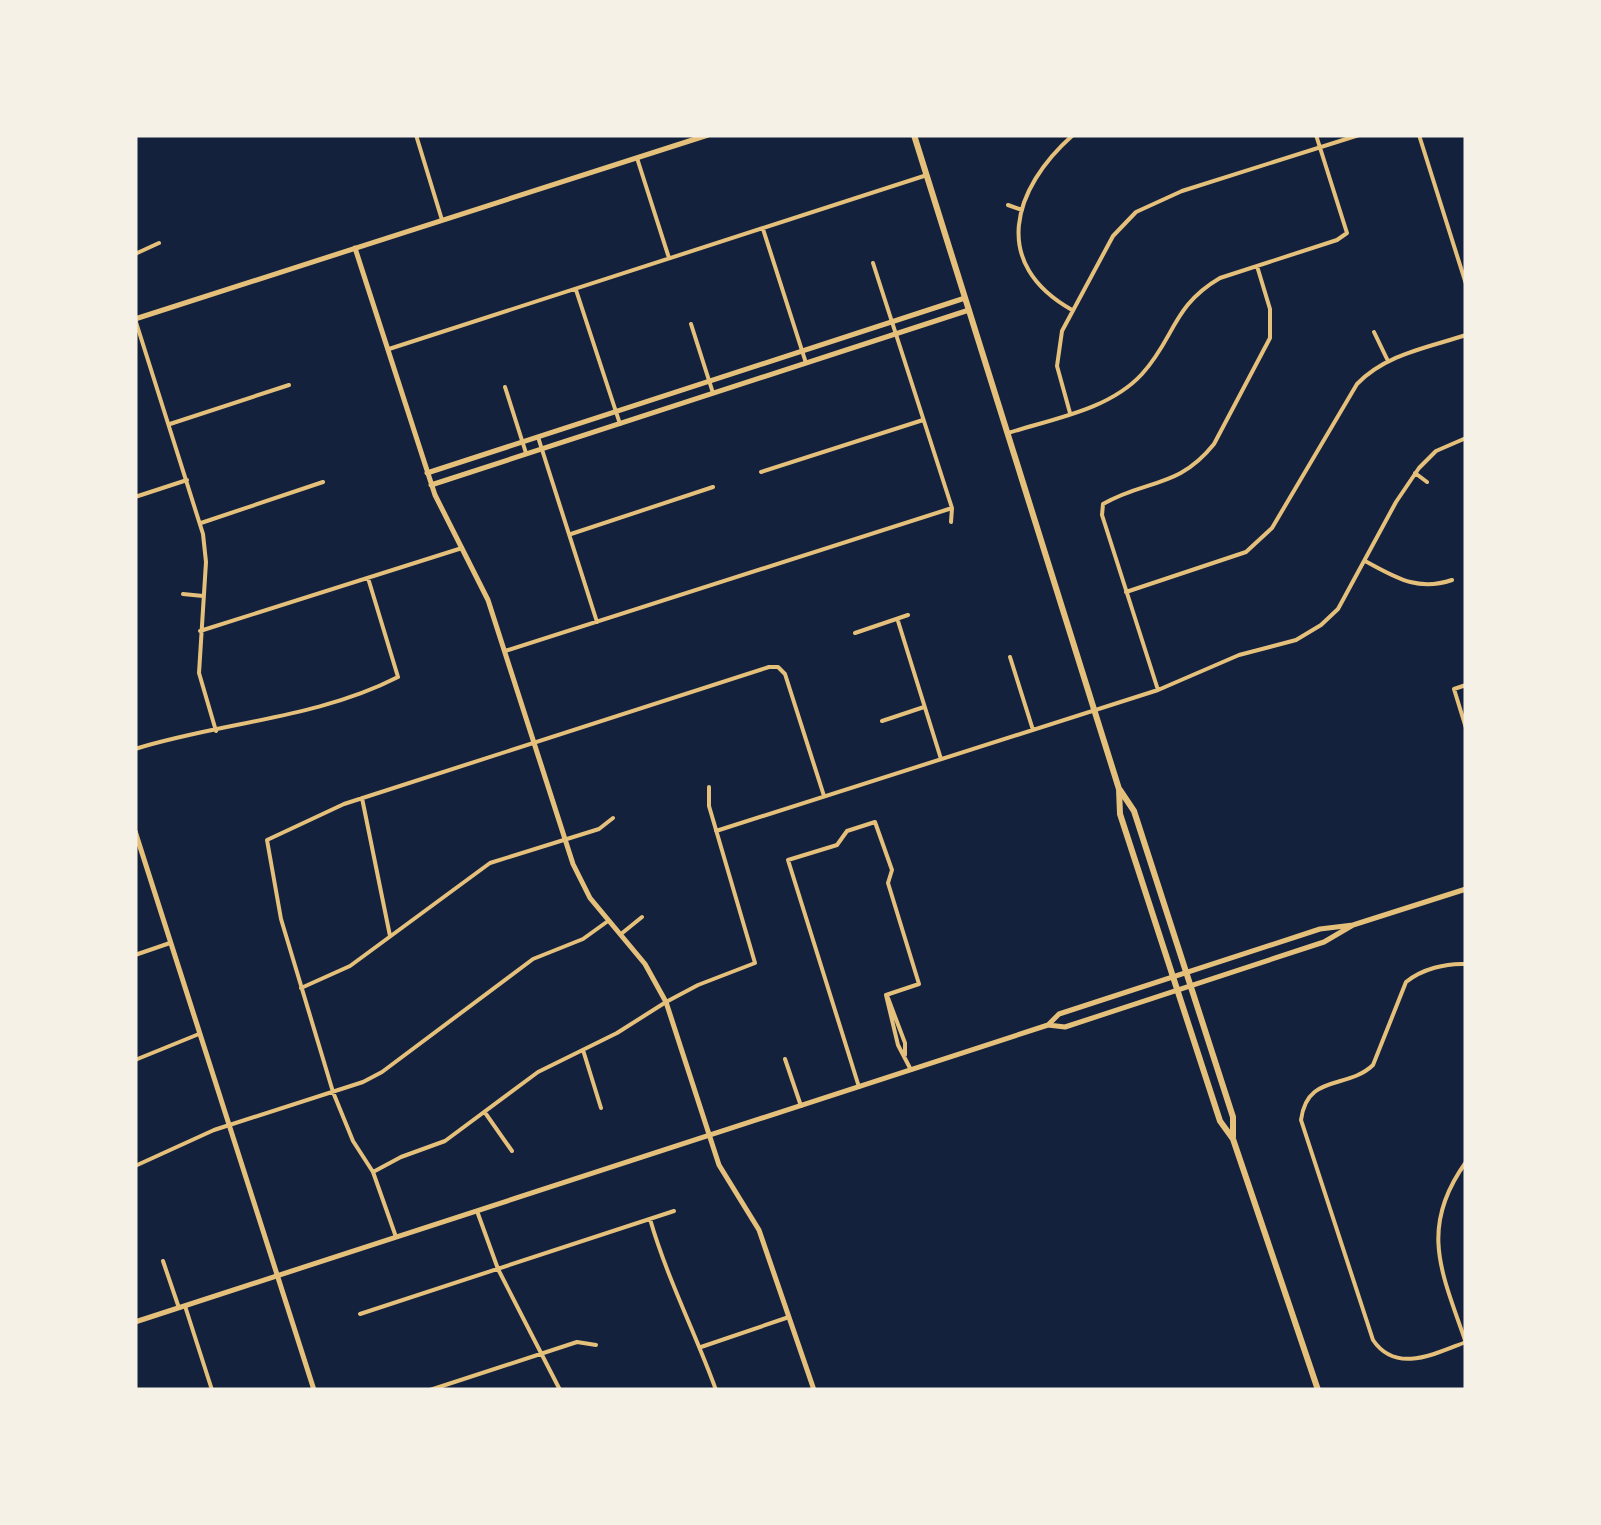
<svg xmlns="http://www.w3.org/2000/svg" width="1601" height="1525" font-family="'Space Grotesk',sans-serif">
	<rect width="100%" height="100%" fill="#14213d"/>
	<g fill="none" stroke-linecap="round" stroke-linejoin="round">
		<path stroke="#e5c07b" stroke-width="4" d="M416 135 442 220
			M1419 135 1466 284
			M637 158 669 258
			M1008 205 1022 210
			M763 229 806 363
			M135 254 159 243
			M873 263 952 508 951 522
			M576 290 620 424
			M1072 310C990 264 1012 189 1073 135
			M135 319 203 534 206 562 199 673 216 731
			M691 324 713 393
			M1374 332 1387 359
			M389 349 927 175
			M505 387 526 453
			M1070 413 1057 366 1062 331 1113 236 1136 212 1182 191 1359 135
			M170 424 289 385
			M1008 433C1052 419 1109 410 1142 374 1175 338 1172 306 1220 278L1337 240 1347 233 1316 135
			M538 437 597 622
			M761 472 923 420
			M1415 473 1427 482
			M135 497 187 480
			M201 523 323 482
			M571 534 713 487
			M1365 561C1395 577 1417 592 1452 580
			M1126 592 1246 552 1272 528 1357 384C1386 354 1427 348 1466 335
			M183 594 203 596
			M898 621 941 759
			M200 631 462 548
			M855 633 908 615
			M505 651 952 508
			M1010 657 1033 730
			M1466 685 1454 689 1466 728
			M1158 690 1102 515 1103 504C1146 479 1178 489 1214 444L1270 338V309L1257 266
			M882 721 924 707
			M135 749C221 722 316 719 398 677L368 578
			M362 798 390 936
			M716 831 1158 690 1239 655 1296 640 1321 625 1338 609 1396 502 1419 468 1436 451 1466 438
			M621 934 642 917
			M135 955 170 943
			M301 988 350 966 490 863 599 829 613 818
			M886 995 898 1045 911 1070
			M888 998 905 1043V1055
			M583 1050 601 1108
			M785 1059 801 1106
			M135 1060 199 1034
			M859 1087 788 860 837 845 847 831 875 822 892 870 888 883 919 984 886 995
			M486 1114 512 1151
			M135 1166 214 1130 363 1082 382 1072 533 959 583 939 608 921
			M373 1172 401 1157 445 1141 538 1072 617 1033 666 1002 698 985 755 963 709 806V787
			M477 1211 498 1269 560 1390
			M650 1219C667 1278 695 1332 716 1390
			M396 1237 373 1172 353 1141 333 1092 281 919 267 840 344 804 769 667H778L785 674 824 796
			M163 1261 179 1308
			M185 1306 212 1390
			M360 1314 674 1211
			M1465 1340C1441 1271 1419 1227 1466 1162
			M1466 1342C1434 1354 1396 1374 1373 1340L1301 1120C1307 1073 1347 1090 1373 1065L1406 982C1422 969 1446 963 1466 964
			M701 1347 789 1317
			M430 1390 577 1342 596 1345"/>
		<path stroke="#e5c07b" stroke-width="5" d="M355 248 435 495 488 600 573 864 590 898 645 964 666 1002 719 1165 759 1230 814 1390
			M135 319 708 135
			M427 473 965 298
			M431 485 969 310
			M135 831 314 1390"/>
		<path stroke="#e5c07b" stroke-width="5" d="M1048 1025 1059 1014 1320 929 1353 925 1466 889
			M135 1322 1048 1025 1065 1027 1324 942 1353 925"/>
		<path stroke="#e5c07b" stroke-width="6" d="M914 135 1119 789 1120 814 1220 1121 1233 1139 1318 1390
			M1120 790 1134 811 1233 1117V1137"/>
	</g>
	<rect width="1601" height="1525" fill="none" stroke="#f6f1e7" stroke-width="275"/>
</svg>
